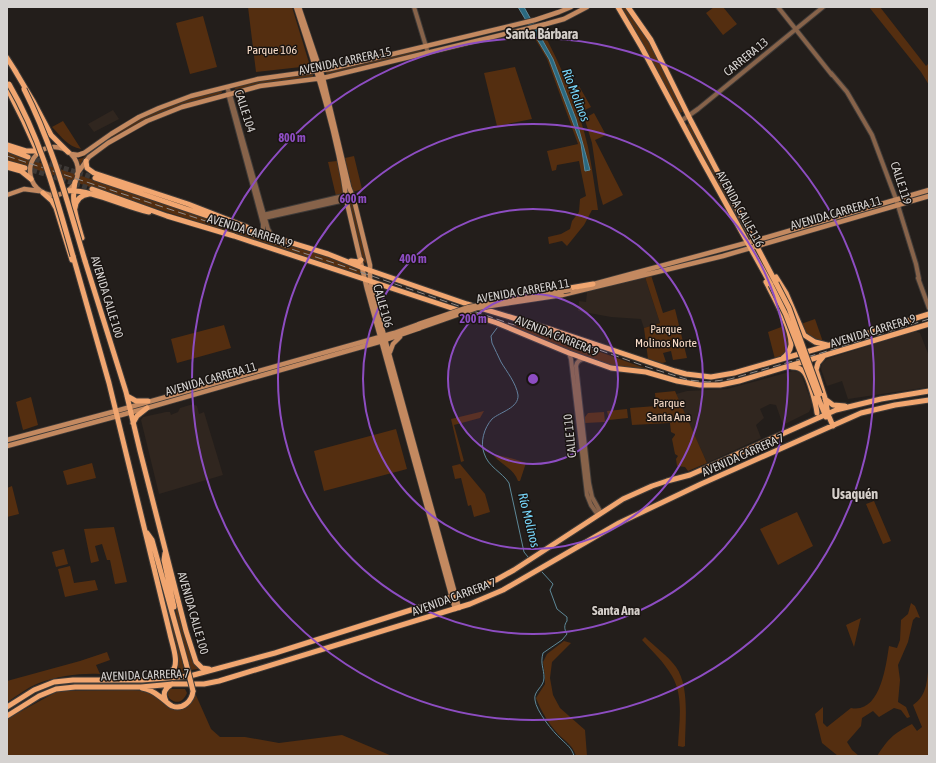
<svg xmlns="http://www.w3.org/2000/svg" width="936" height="763" font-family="'Asap Condensed',sans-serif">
	<rect width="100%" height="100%" fill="#231e1b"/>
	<path fill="#30261f" d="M113 110 119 119 94 132 88 124Z
		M645 277 660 323 644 328 641 319 611 317 578 311 579 301 586 302 587 292Z
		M915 331 920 333 929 356V387L848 399 842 381 827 386 821 369 822 364 827 359Z
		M793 371 799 372 801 374 811 401 812 406 809 412 783 425 776 405 770 404 760 409 764 418 756 425 761 438 707 463 676 394 687 391 727 389Z
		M193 404 197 406 199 414 204 412 223 475 159 494 141 420 143 417 166 412H170L171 415 173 414 178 412 180 408Z"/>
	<path fill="#542e10" d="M248 7H292L310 66 256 72Z
		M620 7H626L649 40 684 111 680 113 631 24Z
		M714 7H723L737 24 723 35 706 13Z
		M869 7H880L926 66 929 63V85L921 72Z
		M203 16 217 67 190 74 176 23Z
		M542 30C561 66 579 107 588 147 592 167 595 189 598 210H592L584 225 567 246 562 241 549 244 548 237 561 234 570 229 572 221 579 212 580 199 586 196 579 161 557 165 556 170 552 171 547 151 578 144 547 59 531 32H533L549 59 581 144 585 171 590 170 576 119 553 59 538 31Z
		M421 49 422 52 400 58 327 76 326 72Z
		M515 67 532 119 497 126 484 73Z
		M313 74V78L271 82 242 89H235L234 87 261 79Z
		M579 86 591 107 583 111 581 108 574 89Z
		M221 90 222 93C184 105 103 131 80 165L78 159 83 158 102 142 138 119 182 101Z
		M594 113 606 135 595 140 623 195 603 205 599 191 592 143 585 120 587 117Z
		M63 121 81 149C68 147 61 136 52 127Z
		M690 123 751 238 747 240 685 126Z
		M7 152 122 189 259 236 336 259 360 269V275L7 160Z
		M354 156 362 189 353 192 345 158Z
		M337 161 344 194 336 196 328 162Z
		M353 200 367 263 363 262 348 201Z
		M651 275 663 313 675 309 687 358 673 360 671 351 663 353 666 362 662 363 648 359 644 328 660 323 645 277Z
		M815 319 823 342C812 339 806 334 801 324Z
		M504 322 564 339 650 370 615 367 547 342Z
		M224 325 231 348 177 363 171 339Z
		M784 326C790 341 792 352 775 359L768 332Z
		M675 391 707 463 688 471 685 467 677 466 676 459 678 456 675 454 672 439 675 435V434L671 432 670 423 632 425 630 408 656 406 655 393Z
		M31 397 38 425 23 430 16 402Z
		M627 409 628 418 609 420 607 411Z
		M484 411 480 418 454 425 464 461 461 462 451 419Z
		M604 412 605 422 585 423V417L588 413Z
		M396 429 407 469 324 491 314 451Z
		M497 455 514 459 526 463 520 481H518C514 469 502 465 494 456Z
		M92 463 96 478 67 485 63 471Z
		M460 464 485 494 490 512 474 517 471 505 468 506 461 478 455 479 452 466Z
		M12 486 19 514 7 517V488Z
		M874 501 891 541 883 544 866 504Z
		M797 512 813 546 778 565 760 529Z
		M114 527 127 582 115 584 110 560H107L102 544 95 546 99 561 91 563 84 529Z
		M64 549 68 564 56 567 52 552Z
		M166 559 195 662 198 669 191 670 179 628Z
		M156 564 185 672 173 674 176 670 155 565Z
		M70 566 74 583 95 580 98 590 65 597 58 569Z
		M911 603 915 606 920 618 916 617 913 620 908 642 898 665 900 680 898 702 906 707 910 717 907 718 901 710 894 708 879 717 873 711 862 718 861 726 847 742 852 750 859 756H838L822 743 815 714 823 707V723L827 727 851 708C880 714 886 666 889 646L897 648 900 640 901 620 908 614Z
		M861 618 860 621 854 647 846 625Z
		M645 637C655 647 668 656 676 667 690 687 685 723 685 746L683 747 678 746C679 723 684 696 672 676 664 662 653 652 642 640Z
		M564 641 571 643 552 662 550 678 553 695 560 708 585 730 587 756H576C572 744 567 743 558 734 549 724 541 711 536 698L545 684V677L543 662 547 654Z
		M107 652 110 660 96 665 100 674C80 673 59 676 39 683 28 687 17 696 7 702V681L80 661Z
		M929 662V756H877C889 738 893 734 912 724L917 731 922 727 913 705C928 695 927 679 929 662Z
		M169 689H185L187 693C183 702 177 705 169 698L167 693Z
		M132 690 147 691 168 705 181 708 195 693 211 729 220 737H245L279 743 342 735 392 756H7V719L58 691Z"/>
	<path fill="#2a6980" stroke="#5d8898" d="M518 7H524L553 59 576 119 590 170 585 171 581 144 549 59Z"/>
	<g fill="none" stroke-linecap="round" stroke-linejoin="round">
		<path stroke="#5d8898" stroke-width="1" d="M497 328 491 336 492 343C495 349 498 356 501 362 507 372 516 383 518 395 519 408 500 412 492 419 484 428 480 442 484 453 488 467 502 472 509 483L524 552 528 557
			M542 572 553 584 550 590 557 609 567 617V621C564 625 564 629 567 634L562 640 543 653C540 664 544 668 544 678 544 687 533 691 535 700 536 711 553 732 561 739 567 745 572 748 574 756"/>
		<path stroke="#3e3936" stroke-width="5" stroke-dasharray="5 2.5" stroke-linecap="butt" d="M28 157 95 178
			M25 168 92 189"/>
		<defs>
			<path id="tertiary" d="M414 7 428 53
				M778 7 832 75
				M831 73 847 92 872 135 896 199 916 264 919 279
				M227 87 231 98 268 229 272 236
				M228 93 263 224V229L260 233
				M681 121 698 109 823 7
				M263 215 352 194
				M264 218 354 198
				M918 278 929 308
				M569 353 571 359 587 495 591 505 598 515
				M585 359C580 359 577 361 576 366L589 483 592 497 601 513"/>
			<path id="secondary" d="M296 7C317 71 338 136 347 203L367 289 455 609
				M299 7 323 78 349 187 354 200 370 265V278L371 288 459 608
				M30 171a24 24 0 1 1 48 0a24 24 0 1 1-48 0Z
				M71 154 78 155 84 153 111 134 139 117 159 108 191 96 258 79 330 69 535 20 559 12 571 7
				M77 174 89 157 108 143 147 121 182 107 260 86 323 78 546 24 564 19 587 7
				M7 195 24 189 39 191
				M590 285 768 237 929 190
				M562 295 723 256 929 196
				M390 352 393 344 400 337
				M7 440 116 411 394 333 419 324
				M7 446 147 408 379 342 420 328"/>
			<path id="primary" d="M618 7 642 48 699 155 771 285
				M628 7 651 40 691 121 776 283
				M7 58 16 72
				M14 69 33 101 51 135 68 152
				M7 88 24 122 38 153
				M7 145 26 151H39
				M7 149 28 157
				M86 161 87 168 94 173 188 204 247 227
				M7 163 25 168
				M7 167 21 171 31 179
				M95 178 240 227 328 254 363 268 467 304 553 330 675 371 686 374 711 377 734 373 830 345 929 314
				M75 182C71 203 76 218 82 238
				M92 189 167 216 234 236 497 323 569 353 611 368 646 372 677 381 700 385H720L739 381 929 324
				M67 191C90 189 125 207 149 212
				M43 193 52 201 56 208 72 260
				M75 208C76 199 81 195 89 194
				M73 256 109 383 170 634C172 644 180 664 172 671 169 674 165 675 161 677
				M85 261 126 392 140 451 186 631 196 662 202 668 209 669
				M351 261 359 262 361 260
				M776 277 786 293 804 335 815 342 827 345
				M766 282C773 296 792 329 791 345 790 351 787 355 783 358
				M564 289 593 284
				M823 357 818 363 816 370 825 398 828 414
				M792 367C796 367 801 368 804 372 809 378 816 404 817 413
				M817 395 826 417
				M127 396 136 401H148
				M825 399 833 405 845 406
				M827 412 833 426
				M133 423 137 416 147 408
				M147 533 152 540 186 663
				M165 553 164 560 174 607
				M142 688C148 689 154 692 159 696 164 699 168 704 172 706 183 710 192 701 193 691
				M166 701C162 693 165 688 172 684
				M7 707 34 690 54 682 73 680H142L190 676 275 653 455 596 496 580 514 570 623 499 652 486 667 481 690 475 836 410 881 399 929 391
				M7 716 39 696 56 689 75 687H141L173 684H204L219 681 470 604 503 590 619 523 701 484 861 413 895 405 929 400"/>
		</defs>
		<use href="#tertiary" stroke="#3f3b38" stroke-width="6"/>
		<use href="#secondary" stroke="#3f3b38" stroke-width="6"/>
		<use href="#primary" stroke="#3f3b38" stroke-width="7"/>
		<use href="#tertiary" stroke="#87634a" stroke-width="4"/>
		<use href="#secondary" stroke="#c38960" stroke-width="4.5"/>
		<use href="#primary" stroke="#f1a670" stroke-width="5"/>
		<path stroke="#8f8b89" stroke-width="1" stroke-dasharray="8 4" stroke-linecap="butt" d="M7 156 337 264 511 324 557 335 647 367 689 380 708 382 730 379 821 353 929 319"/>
		<defs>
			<path id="secondary-bridge" d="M419 324 469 307 570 290
				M420 328 477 308 562 295"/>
			<path id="primary-bridge" d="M9 84C41 139 56 196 73 256
				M24 89C53 146 67 201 85 261
				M776 283 789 308 820 394
				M771 285 786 315 817 395
				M186 663 193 691"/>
		</defs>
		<use href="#secondary-bridge" stroke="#3f3b38" stroke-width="6" stroke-linecap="butt"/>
		<use href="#primary-bridge" stroke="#3f3b38" stroke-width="7" stroke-linecap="butt"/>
		<use href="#secondary-bridge" stroke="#c38960" stroke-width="4.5"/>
		<use href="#primary-bridge" stroke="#f1a670" stroke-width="5"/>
	</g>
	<circle cx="533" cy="379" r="85" fill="#8d4dc2" fill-opacity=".12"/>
	<g fill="none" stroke="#8d4dc2" stroke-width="2">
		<circle cx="533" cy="379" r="85"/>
		<circle cx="533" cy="379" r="170"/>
		<circle cx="533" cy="379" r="255"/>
		<circle cx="533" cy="379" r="341"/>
	</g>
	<g text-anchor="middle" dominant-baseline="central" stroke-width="3" stroke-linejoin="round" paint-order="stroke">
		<g font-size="12" fill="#f9ddc9" stroke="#1a1512">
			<text x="272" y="50">Parque 106</text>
			<text x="666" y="329">Parque<tspan x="666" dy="14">Molinos Norte</tspan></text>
			<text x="669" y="403">Parque<tspan x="669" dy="14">Santa Ana</tspan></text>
		</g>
		<g font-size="12" fill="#d5d2d0" stroke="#1a1512">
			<text transform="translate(746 57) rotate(-39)">CARRERA 13</text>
			<text transform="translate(345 61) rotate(-12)">AVENIDA CARRERA 15</text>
			<text transform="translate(245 111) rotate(72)">CALLE 104</text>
			<text transform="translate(901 183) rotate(72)">CALLE 119</text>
			<text transform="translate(740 209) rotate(61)">AVENIDA CALLE 116</text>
			<text transform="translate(836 213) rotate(-16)">AVENIDA CARRERA 11</text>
			<text transform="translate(250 231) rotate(17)">AVENIDA CARRERA 9</text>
			<text transform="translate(523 291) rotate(-10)">AVENIDA CARRERA 11</text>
			<text transform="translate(107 297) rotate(73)">AVENIDA CALLE 100</text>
			<text transform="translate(383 306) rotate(74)">CALLE 106</text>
			<text transform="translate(873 331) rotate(-17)">AVENIDA CARRERA 9</text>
			<text transform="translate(557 336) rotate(22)">AVENIDA CARRERA 9</text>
			<text transform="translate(211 379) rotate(-16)">AVENIDA CARRERA 11</text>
			<text transform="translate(570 436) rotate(-96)">CALLE 110</text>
			<text transform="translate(743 455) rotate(-24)">AVENIDA CARRERA 7</text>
			<text transform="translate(454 597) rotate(-20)">AVENIDA CARRERA 7</text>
			<text transform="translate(193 613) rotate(74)">AVENIDA CALLE 100</text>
			<text transform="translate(145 675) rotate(-2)">AVENIDA CARRERA 7</text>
		</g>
		<g font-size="13" font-style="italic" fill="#77d6fa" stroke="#1a1512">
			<text transform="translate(576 95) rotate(69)">Río Molinos</text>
			<text transform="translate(529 520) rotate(76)">Río Molinos</text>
		</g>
		<g font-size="13" font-weight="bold" fill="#d4cec9" stroke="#1a1512">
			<text x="616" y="610">Santa Ana</text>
		</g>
		<g font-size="14" font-weight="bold" fill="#d4cec9" stroke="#1a1512">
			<text x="542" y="34">Santa Bárbara</text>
			<text x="855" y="494">Usaquén</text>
		</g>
	</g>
	<circle cx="533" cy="379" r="6" fill="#8d4dc2" stroke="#1a1512" stroke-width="2"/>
	<g font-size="12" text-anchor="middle" font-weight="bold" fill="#8d4dc2" stroke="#1a1512" stroke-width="3" stroke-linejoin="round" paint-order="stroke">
		<text x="292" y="142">800 m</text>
		<text x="353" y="203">600 m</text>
		<text x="413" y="263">400 m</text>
		<text x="473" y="323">200 m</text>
	</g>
	<rect width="936" height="763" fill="none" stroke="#d5d2d0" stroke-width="16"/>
</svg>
